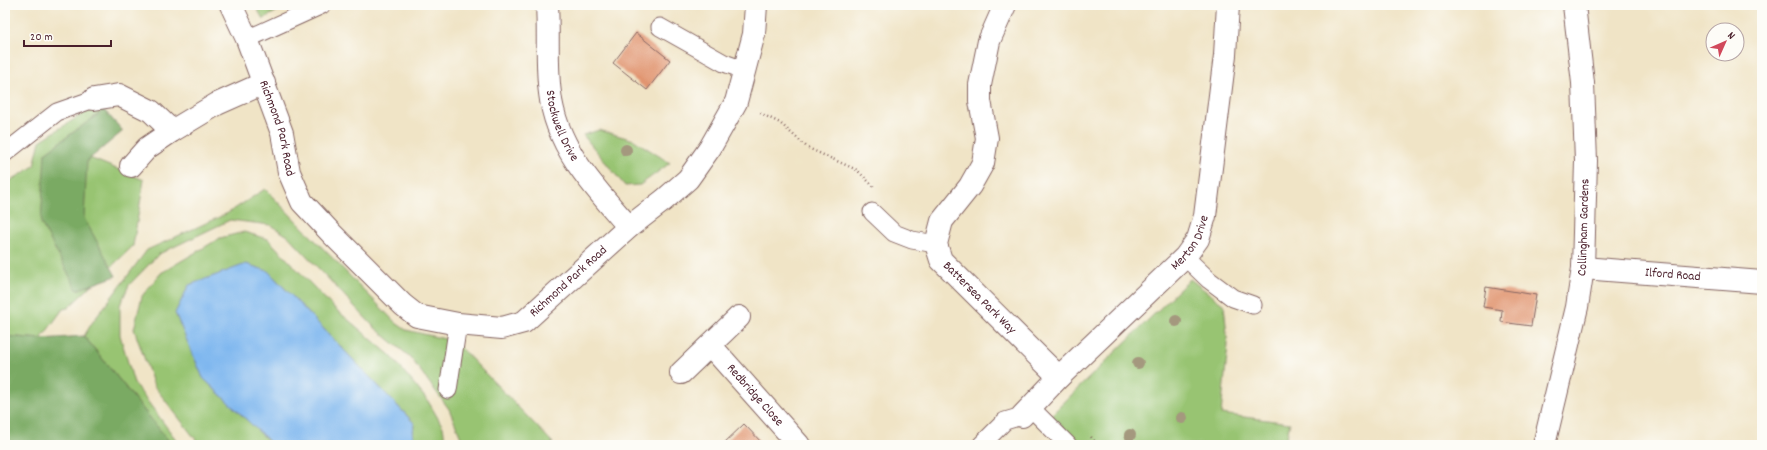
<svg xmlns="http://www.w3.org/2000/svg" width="1767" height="450" font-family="Dekko,sans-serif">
	<rect width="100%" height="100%" fill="#fdfcf7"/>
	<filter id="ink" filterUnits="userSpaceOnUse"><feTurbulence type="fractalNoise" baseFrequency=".025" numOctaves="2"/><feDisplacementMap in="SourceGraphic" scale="8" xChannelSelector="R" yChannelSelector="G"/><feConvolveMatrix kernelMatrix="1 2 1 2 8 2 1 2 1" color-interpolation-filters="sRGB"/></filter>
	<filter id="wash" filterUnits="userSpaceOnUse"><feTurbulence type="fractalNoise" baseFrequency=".012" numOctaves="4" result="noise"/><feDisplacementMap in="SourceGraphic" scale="16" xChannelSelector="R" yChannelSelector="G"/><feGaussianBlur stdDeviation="0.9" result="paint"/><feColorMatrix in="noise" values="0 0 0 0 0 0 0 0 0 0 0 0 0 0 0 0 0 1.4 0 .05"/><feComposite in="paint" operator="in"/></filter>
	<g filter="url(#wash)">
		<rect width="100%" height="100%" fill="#f0e4c6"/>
		<path fill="#98c472" stroke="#71724e" d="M255 5H288L263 19Z
			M92 108 104 110 45 153 85 156 144 180 133 246 68 308 63 309 41 339 5 336V184L34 166 40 141Z
			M599 130 634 140 670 163 640 185 625 186 583 135Z
			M265 189 396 323 406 330 454 341 553 443 551 445H464L449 409 410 357 374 327 288 236 270 225 230 220 159 254 129 285 120 305V335L134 383 180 445H172L84 336 92 323 147 250 228 213Z
			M244 232 268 239 332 306 391 356 428 401 443 427 446 445H412L414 423 268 271 203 378 273 445H200L154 386 134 329 142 296 161 273 220 238Z
			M1190 279 1224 305 1228 345 1221 414 1290 423 1285 445H1081L1051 415Z"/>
		<path fill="#7aaa64" stroke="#626448" d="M104 110 123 131 87 161 84 218 116 276 77 290 41 223 45 153Z
			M5 336 41 339 84 336 172 445H5Z"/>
		<path fill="#7fb7ef" stroke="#646b8d" d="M246 264 268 271 414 423 412 445H273L203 378 175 313 189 285Z"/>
		<g id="blocks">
			<path fill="#e19571" d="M636 33 670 60 647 90 613 63Z
				M1486 287 1536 295 1531 326 1501 322 1502 310 1483 307Z
				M744 424 764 445H722Z"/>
		</g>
	</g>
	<g filter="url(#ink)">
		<use href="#blocks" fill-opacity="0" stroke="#846461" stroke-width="1"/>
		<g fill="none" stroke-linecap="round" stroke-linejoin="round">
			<defs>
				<path id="service" d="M660 27 724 63 744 70
					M247 39 322 5
					M5 153 57 112 94 99
					M872 212 894 233 912 240 936 244
					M1185 257 1209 280 1233 298 1253 305
					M448 390 458 324
					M1030 407 1068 445
					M981 445 1005 421 1022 416"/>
				<g id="minor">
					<path id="s1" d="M231 5 247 39 282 133 289 172 302 202 332 234 403 305 417 316 458 324 502 328 524 322 629 227 664 200 688 179 710 148 736 102 754 34 756 5"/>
					<path id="s2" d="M547 5C549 34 546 64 550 93 556 148 595 188 629 227"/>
					<path id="s3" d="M1005 5 989 41 980 85V101L987 138 983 163 970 186 942 221 936 244 941 260 1059 377"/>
					<path d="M94 99 119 95 151 111 172 131"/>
					<path d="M131 166 147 148 172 131 217 104 264 83"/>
					<path id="s4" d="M1583 268 1762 282"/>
					<path id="s5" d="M711 346 799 445"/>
					<path d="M681 373 739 317"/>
					<path id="s6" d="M1022 416 1059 377 1185 257 1198 239 1205 216 1225 55 1228 5"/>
					<path id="s7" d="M1544 445 1577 307 1583 268 1586 161 1583 83 1574 5"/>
				</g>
			</defs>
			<use href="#service" stroke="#846461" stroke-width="19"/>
			<use href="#minor" stroke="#846461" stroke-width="24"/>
			<path stroke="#846461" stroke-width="2.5" stroke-dasharray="1 3" stroke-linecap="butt" d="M760 113 780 123 808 148 857 170 875 188
				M1091 437 1098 445"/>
			<use href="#service" stroke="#fff" stroke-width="17"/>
			<use href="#minor" stroke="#fff" stroke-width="22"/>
		</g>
		<g fill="#a4987e">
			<circle cx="626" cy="150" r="6"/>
			<circle cx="1176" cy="321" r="6"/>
			<circle cx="1138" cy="363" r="6"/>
			<circle cx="1182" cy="418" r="6"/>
			<circle cx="1130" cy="435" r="6"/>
		</g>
	</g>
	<g text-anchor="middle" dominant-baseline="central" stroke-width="3.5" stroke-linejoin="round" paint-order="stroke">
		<g font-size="13" fill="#4a1f2b" stroke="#fdfcf7">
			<text stroke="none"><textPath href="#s2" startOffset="123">Stockwell Drive</textPath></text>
			<text stroke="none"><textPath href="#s1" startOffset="132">Richmond Park Road</textPath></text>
			<text stroke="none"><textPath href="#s7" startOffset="222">Collingham Gardens</textPath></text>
			<text stroke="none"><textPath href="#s6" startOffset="243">Merton Drive</textPath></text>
			<text stroke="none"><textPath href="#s4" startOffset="90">Ilford Road</textPath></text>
			<text stroke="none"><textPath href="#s1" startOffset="541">Richmond Park Road</textPath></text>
			<text stroke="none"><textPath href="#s3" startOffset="329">Battersea Park Way</textPath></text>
			<text stroke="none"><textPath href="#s5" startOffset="66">Redbridge Close</textPath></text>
		</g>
	</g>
	<rect width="1767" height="450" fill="none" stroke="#fdfcf7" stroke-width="20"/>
	<g transform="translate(1725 42) rotate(45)"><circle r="19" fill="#fdfcf7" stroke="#b5a4a5"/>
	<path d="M0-3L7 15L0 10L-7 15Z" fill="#d1495b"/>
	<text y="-6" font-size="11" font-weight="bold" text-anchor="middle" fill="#4a1f2b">N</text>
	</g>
	<path d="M24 40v6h87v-6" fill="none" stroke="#4a1f2b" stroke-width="2"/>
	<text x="30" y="40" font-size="12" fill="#4a1f2b" stroke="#fdfcf7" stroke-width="3" paint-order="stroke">20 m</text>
</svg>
